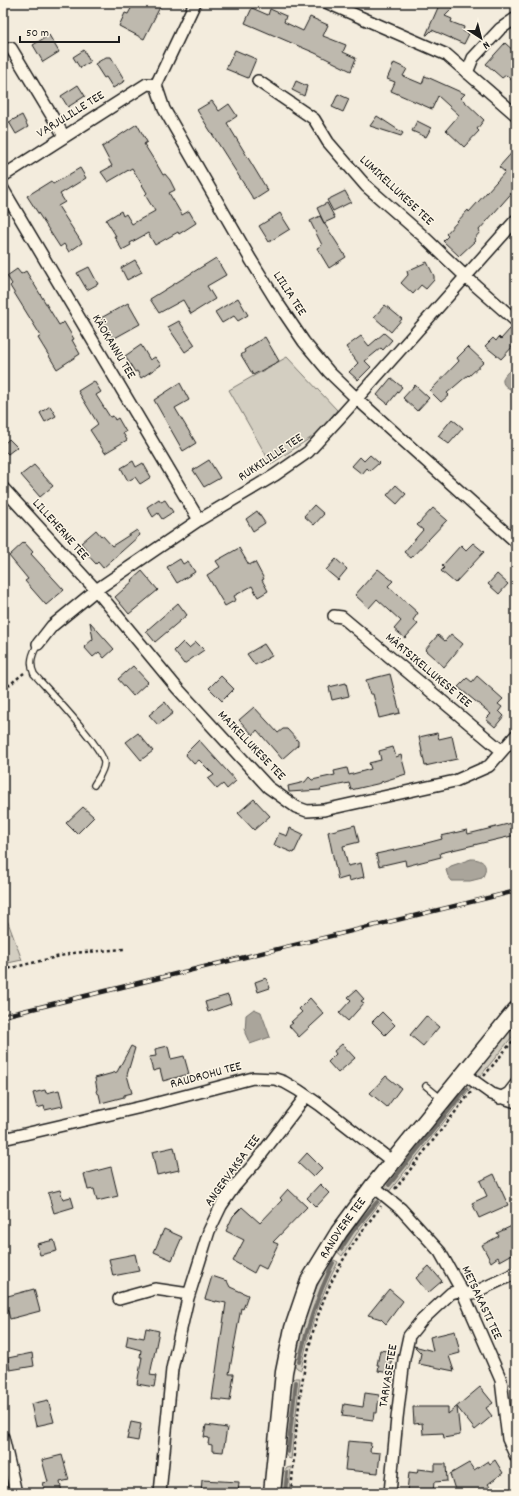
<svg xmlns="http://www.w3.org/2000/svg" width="519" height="1496" font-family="Dekko,sans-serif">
	<rect width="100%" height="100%" fill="#f3ecdd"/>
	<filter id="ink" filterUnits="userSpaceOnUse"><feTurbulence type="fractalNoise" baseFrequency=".025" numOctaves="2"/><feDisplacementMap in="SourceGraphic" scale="8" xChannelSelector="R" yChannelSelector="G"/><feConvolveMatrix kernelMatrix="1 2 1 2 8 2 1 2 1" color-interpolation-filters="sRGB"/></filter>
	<g filter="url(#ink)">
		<path fill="#d3cec1" stroke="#78756e" d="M287 357 337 410 318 433 271 464 229 390Z
			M3 909 22 960 3 964Z
			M516 1021V1032L478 1079 476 1077 475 1072Z
			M465 1084 472 1086 388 1193 384 1185Z
			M378 1197 383 1199 359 1230 342 1256C340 1254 338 1254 338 1251 337 1245 369 1205 374 1198Z
			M334 1260 338 1262C320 1297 308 1332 301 1370L297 1368 294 1364C301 1328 311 1294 329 1262Z
			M295 1378H300L291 1459 288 1458 284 1453 292 1380Z
			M291 1467 289 1493H281L283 1473 287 1468Z"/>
		<path fill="#aaa59b" stroke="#716e68" d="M516 365V388L510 389C494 381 509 371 516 365Z
			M471 859C485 859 489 867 482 878L470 881H452L448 876 446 870 451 866Z
			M254 1009 261 1012 270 1037 250 1044 245 1033 246 1015Z"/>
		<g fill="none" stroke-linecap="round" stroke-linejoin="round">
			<path stroke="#716e68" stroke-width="4" d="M389 1185 466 1089
				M341 1249 353 1231 377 1202
				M299 1362C307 1326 317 1297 333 1263
				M288 1452 296 1382
				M285 1493 287 1473"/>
		</g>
		<path fill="#beb9ae" stroke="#1c1c1c" d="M134 3H162L144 39 119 26 125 13 128 14Z
			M440 3H458L445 16 452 19 451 22 464 27 463 31 469 34 464 44 432 30 427 35H426Z
			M252 8 268 15 270 9 286 16 284 22 303 31 310 17 328 25 323 36 346 45 343 52 356 58 351 71 315 53 245 23Z
			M49 35 59 52 43 62 33 45Z
			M505 43 516 53V84L506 75 502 78 486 64Z
			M84 50 90 62 80 68 73 57Z
			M235 50 256 59 248 78 226 69Z
			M106 57H111L125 81 113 88 106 77 104 78 95 64Z
			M394 63 407 69 403 76 422 84 425 76 465 94 461 98 484 120 477 129 479 131 464 147 446 130 459 115 438 96 432 109 391 91 395 82 387 79Z
			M296 81 307 86 304 96 292 90Z
			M78 85 85 96 68 107 61 96Z
			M338 94 349 99 343 112 332 107Z
			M212 101 219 111 229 104 237 116 227 123 268 191 254 200 197 110Z
			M22 115 28 127 16 134 9 122Z
			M377 116 403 133 401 136 370 126Z
			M417 121 431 128 426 137 412 131Z
			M137 124 147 142 144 144 159 168 163 175 165 174 170 180 175 190 169 193 182 215 189 211 196 223 179 234 178 232 155 245 148 233 130 243 131 245 122 250 114 236H116L106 220 121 211 123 216 126 214 132 224 155 211 145 195 147 193 132 168 108 182 101 172 112 166 102 147Z
			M516 148V188L479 230 480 232 474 239 475 241 459 256 443 241 448 236 446 234 468 210 469 212 505 172 499 167Z
			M80 168 86 178 60 194 65 202 58 206 82 243 69 252 64 244 60 247 27 196 51 181 53 184Z
			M345 191 351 202 333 211 327 200Z
			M327 203 335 218 324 223 346 257 329 268 317 248 322 245 310 221 320 216 324 223 317 208Z
			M280 213 290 229 269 242 259 226Z
			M216 258 226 275 207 286 215 299 191 314 183 300 159 313 150 299Z
			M135 260 142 272 127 280 121 268Z
			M427 262 434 276V280L426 289 421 285 413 294 401 283 408 275 407 271Z
			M89 267 98 284 87 290 77 273Z
			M17 269 21 274 26 271 59 325 64 322 74 339 72 340 80 354 57 369 38 338 41 336 10 286 12 284 7 276Z
			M238 298 248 315 238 321 234 316 222 323 215 312Z
			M128 303 140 324 113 339 101 318Z
			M385 305 402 319 391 332 374 317Z
			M179 321 195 345 185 352 168 327Z
			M510 329 516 334V343L501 359 485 346 493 338 496 341 499 337 501 339Z
			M384 333 392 340 383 350 381 348 365 361 371 367 358 380 349 372 358 363 346 347 361 336 369 346Z
			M265 337 279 361 253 375 241 355 245 352 244 350Z
			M141 345 150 360 155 357 161 365 141 378 137 371 135 372 125 356Z
			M468 347 484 362 469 376 468 375 447 393 449 395 441 402 430 391 459 361 457 358Z
			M391 378 402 387 388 404 377 395Z
			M94 381 101 392 96 395 110 417 113 416 115 420 118 418 126 432 123 433 127 440 105 453 90 430 98 424 78 391Z
			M180 383 189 400 175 408 196 443 183 451 154 400Z
			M415 385 429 398 417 411 403 398Z
			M50 406 56 416 45 422 40 413Z
			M452 419 463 428 449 444 438 436Z
			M9 439 17 447 8 454 3 449V445Z
			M370 455 379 463 370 471 367 468 362 474 352 466 360 457 364 461Z
			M209 460 220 478 204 487 193 470Z
			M133 461 136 467 143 463 151 477 140 484 135 477 128 481 121 468Z
			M34 465 53 486 40 497 21 475Z
			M396 485 406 494 397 504 387 495Z
			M159 499 161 502 165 500 173 512 162 519 158 513 153 517 147 507Z
			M314 505 324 514 314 525 304 516Z
			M433 508 447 520 411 558 404 552 423 530 417 525Z
			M257 511 265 523 253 531 246 519Z
			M96 530 101 536 102 535 112 546 137 530 140 535 103 568 98 562 96 564 84 551 86 549 81 543Z
			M24 542 33 552 31 554 64 590 46 605 25 581 28 579 9 556Z
			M473 543 484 552 455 583 441 571 444 568 442 566 461 545 466 550Z
			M239 548 249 565 255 562 264 579 262 580 268 591 258 597 252 586 234 596 236 600 225 606 207 575 220 567 216 561Z
			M180 559 183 564 188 561 195 572 177 583 167 567Z
			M336 559 347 569 338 580 326 570Z
			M378 569 393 581 388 586 418 613 413 620 418 624 405 638 394 629 401 621 377 599 369 608 355 595Z
			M142 571 158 590 129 614 115 597 133 581 132 580Z
			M497 574 508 584 499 594 488 584Z
			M178 603 187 615 155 642 146 631Z
			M90 622 114 649 104 658 99 652 93 657 84 647 93 639Z
			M451 634 463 644 444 667 425 650 438 635 445 641Z
			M183 642 189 648 196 642 204 650 184 664 174 651Z
			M264 644 272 656 255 665 247 654Z
			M133 666 148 682 133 696 118 679Z
			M390 674 400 713 379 718 373 694H370L366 680Z
			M221 676 234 689 222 701 209 688Z
			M477 676 503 699 498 704 502 707 499 711 504 716 495 727 486 719 491 714 458 687 467 678 472 682Z
			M346 683 349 696 332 700 329 687Z
			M165 702 173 713 158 725 149 715Z
			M254 707 278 733 283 729H287L298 741V745L282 759 257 730 253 735 239 720Z
			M138 733 153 751 141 760 126 742Z
			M437 733 439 739 452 736 457 759 425 766 419 737Z
			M199 740 236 781 227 789 223 784 217 789 208 779 214 775 199 760 194 764 185 754Z
			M393 747 396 757 401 755 406 774 381 782V783L351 790 349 783 320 789 321 790 289 792 288 786 305 782 309 777 312 780 335 775 334 771 347 768 349 775 371 769 369 763 381 760 379 751Z
			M254 799 270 816 254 830 238 813Z
			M83 807 94 817 77 834 66 823Z
			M516 822V835L440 853 441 857 406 866 405 860 379 866 376 854 423 844 442 839 441 836 467 830 468 834Z
			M355 825 359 842 343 846 348 866 361 863 364 877 349 881 348 877 338 880 328 832Z
			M290 828 303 834 294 853 274 845 279 833 287 836Z
			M266 978 270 988 258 992 255 982Z
			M356 990 364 999 361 1001 364 1003 348 1021 339 1013 351 1000 348 997Z
			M228 995 231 1004 208 1012 205 1002Z
			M310 998 324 1014 299 1037 289 1026 293 1023 291 1022 302 1012 299 1009Z
			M382 1012 395 1025 385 1035 372 1022Z
			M426 1016 439 1027 423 1046 410 1035Z
			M342 1044 355 1058 338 1073 328 1062 336 1054 334 1051Z
			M131 1046 135 1048 127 1075 132 1093 124 1095V1097L101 1103 99 1094 96 1092 97 1089 95 1078 117 1072Z
			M168 1046 171 1059 184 1056 189 1074 163 1081 160 1069 153 1071 149 1057 156 1056 155 1049Z
			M386 1076 401 1088 387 1107 370 1093Z
			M45 1090 46 1093 59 1090 63 1106 45 1110 44 1106 37 1108 33 1093Z
			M174 1147 179 1170 157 1175 152 1152Z
			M307 1153 322 1168 313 1177 298 1163Z
			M111 1167 118 1196 97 1201 94 1189 88 1190 84 1174Z
			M494 1174 508 1205 479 1218 472 1203 487 1196 480 1181Z
			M320 1184 329 1193 316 1207 307 1198Z
			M288 1189 307 1207 273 1242 278 1244 266 1269 258 1265 254 1273 233 1261 244 1240 226 1231 233 1216 242 1207 260 1223 282 1200 280 1198Z
			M60 1190 63 1199 71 1197 74 1207 54 1213 48 1193Z
			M516 1224V1252L500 1261 498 1257 491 1262 482 1245 499 1236 497 1233Z
			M164 1229 182 1237 172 1260 154 1252Z
			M54 1240 57 1251 40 1255 37 1244Z
			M135 1254 139 1271 113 1276 109 1259Z
			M429 1266 442 1281 428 1293 416 1278Z
			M212 1276 227 1281 230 1287 248 1295 243 1309 241 1308 229 1374H234L230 1401 212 1399 226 1303 216 1301V1302L205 1299Z
			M34 1289 40 1311 10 1319 4 1297Z
			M389 1289 403 1301 386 1324 381 1319 368 1315Z
			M146 1328 159 1331 150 1375 156 1376 154 1387 137 1384 142 1357H140L141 1350 126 1346 128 1335 144 1338Z
			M455 1331 460 1353 449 1356 454 1371 419 1364 421 1353 414 1346 433 1351 430 1337Z
			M380 1350 393 1352 389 1373 378 1371 379 1365H377Z
			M32 1353 34 1366 10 1370 8 1358Z
			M480 1387 493 1403 486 1408 492 1416 475 1430 457 1407 460 1435 444 1438 443 1433 423 1434 422 1423 414 1424 413 1407H448V1414Z
			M365 1393 379 1395 377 1413H374L373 1420 342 1416 344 1404 363 1407Z
			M48 1400 54 1422 36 1426 31 1404Z
			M131 1422 141 1424 138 1441 127 1439Z
			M206 1425 227 1428 223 1452 212 1451V1445L208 1444 209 1438 204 1437Z
			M348 1441 371 1443 370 1452 380 1453 378 1473 345 1470Z
			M62 1455 69 1480 60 1482 62 1493H46L43 1483 48 1482 42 1460Z
			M495 1460 503 1473 488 1484 490 1487 482 1493H456L450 1474 469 1463 474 1470 488 1461 490 1464Z
			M435 1464H446L447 1481 434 1482 433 1493 407 1492 409 1472 417 1473 418 1469 435 1471Z
			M202 1480 239 1482 238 1493H201Z"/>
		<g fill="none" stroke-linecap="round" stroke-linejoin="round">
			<defs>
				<path id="lane" d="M38 644C32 654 29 663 34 674 47 689 104 748 104 763 104 771 98 778 94 785
					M426 1086 443 1100"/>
				<path id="street" d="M195 3 156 85 164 109 251 260 277 302 304 342 329 372 356 398 516 542
					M328 3 447 55 516 115
					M11 48 64 136
					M467 73 473 58 500 29 516 18
					M258 81 314 119 328 142 366 186 422 235 466 277 516 321
					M3 176 147 84 156 85
					M3 189 199 520
					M3 488 96 590 177 688 268 787 296 807 307 811 324 810 455 781 489 766 516 735
					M334 616 342 617 502 751
					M38 644 52 626 96 590 199 520 275 475 308 452 343 414 516 220
					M464 1074 492 1094 516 1102
					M500 1098 509 1093 516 1084
					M3 1139 150 1105 253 1078 275 1079 284 1082 298 1090 320 1105 393 1162
					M373 1186 401 1209 440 1252 463 1293 501 1380 508 1439 516 1457
					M119 1299 155 1289 189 1294
					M3 1437 16 1493
					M160 1493 172 1369 188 1298 209 1231 221 1206 234 1187 254 1164 306 1096
					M390 1493 397 1418 404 1359 409 1336 421 1321 451 1293 459 1291 463 1293H473L516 1273"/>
				<g id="secondary">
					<path id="s1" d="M272 1493 284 1372 293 1328 309 1281 339 1232 373 1186 516 1010"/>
				</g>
			</defs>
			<use href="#lane" stroke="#1c1c1c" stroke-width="8"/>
			<use href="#street" stroke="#1c1c1c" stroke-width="14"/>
			<use href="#secondary" stroke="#1c1c1c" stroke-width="19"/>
			<path stroke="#1c1c1c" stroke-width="2.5" stroke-dasharray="3 3" stroke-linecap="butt" d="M3 690 24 673
				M3 970 73 953 125 949
				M484 1076 516 1037
				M395 1189 471 1092
				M291 1493C297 1422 300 1350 330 1285 343 1256 362 1231 381 1206"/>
			<use href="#lane" stroke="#fcf5e5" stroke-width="5.5"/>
			<use href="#street" stroke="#fcf5e5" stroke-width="11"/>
			<use href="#secondary" stroke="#fcf5e5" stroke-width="16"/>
			<defs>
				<path id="rail" d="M3 1016 516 891"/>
			</defs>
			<use href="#rail" stroke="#1c1c1c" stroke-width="4.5"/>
			<use href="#rail" stroke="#fcf5e5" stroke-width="3" stroke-dasharray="9" stroke-linecap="butt"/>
		</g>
	</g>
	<g text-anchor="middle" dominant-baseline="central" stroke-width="3" stroke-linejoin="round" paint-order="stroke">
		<g font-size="13" fill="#1c1c1c" stroke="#fcf5e5">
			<text transform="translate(71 115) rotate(-32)">VARJULILLE TEE</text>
			<text transform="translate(396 191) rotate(43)">LUMIKELLUKESE TEE</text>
			<text transform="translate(289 294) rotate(57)">LIILIA TEE</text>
			<text transform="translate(113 347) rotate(59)">KÄOKANNU TEE</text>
			<text transform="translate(271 458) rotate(-34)">RUKKILILLE TEE</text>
			<text transform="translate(60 530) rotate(48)">LILLEHERNE TEE</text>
			<text transform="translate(428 671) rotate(40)">MÄRTSIKELLUKESE TEE</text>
			<text transform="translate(251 746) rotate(46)">MAIKELLUKESE TEE</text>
			<text transform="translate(206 1076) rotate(-15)">RAUDROHU TEE</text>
			<text transform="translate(233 1171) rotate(-54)">ANGERVAKSA TEE</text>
			<text stroke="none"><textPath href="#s1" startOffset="279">RANDVERE TEE</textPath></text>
			<text transform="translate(481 1303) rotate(65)">METSAKASTI TEE</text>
			<text transform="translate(389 1376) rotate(-81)">TARVASE TEE</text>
		</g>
	</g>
	<rect width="519" height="1496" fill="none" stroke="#fcf5e5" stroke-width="16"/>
	<rect x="8" y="8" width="503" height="1480" fill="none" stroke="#1c1c1c" stroke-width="1.5" filter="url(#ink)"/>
	<g transform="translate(481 38) rotate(144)" stroke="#fcf5e5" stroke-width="3" paint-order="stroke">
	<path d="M0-3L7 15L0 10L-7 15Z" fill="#1c1c1c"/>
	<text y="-6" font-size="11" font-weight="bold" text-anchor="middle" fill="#1c1c1c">N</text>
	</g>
	<path d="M20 36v6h99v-6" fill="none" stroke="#1c1c1c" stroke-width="2"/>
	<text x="26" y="36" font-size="12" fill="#1c1c1c" stroke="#fcf5e5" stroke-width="3" paint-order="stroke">50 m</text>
</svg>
